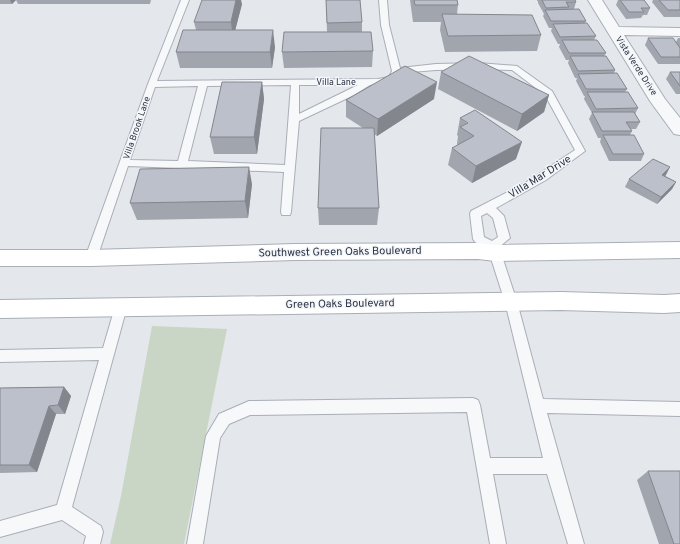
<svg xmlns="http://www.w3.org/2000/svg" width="680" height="544" font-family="Overpass,sans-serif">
	<rect width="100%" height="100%" fill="#e4e7ec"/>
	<path fill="#c9d6c5" d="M152 326 227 329 184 544H110L121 496Z"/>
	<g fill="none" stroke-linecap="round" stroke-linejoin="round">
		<defs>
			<path id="service" d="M181 0H189L157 81 378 79 389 77 392 71 381 25 379 0H387L389 25 400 68 436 64 478 63 517 66 552 91 585 151 546 180 496 208 504 216 510 238 499 247 517 302 543 399 680 402V416L547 413 584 544H568L547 474H493L506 544H490L467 412 250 415 229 424 220 438 203 544H187L206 436 219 414 249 401 473 398 478 400 480 405 490 458H543L505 302 488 249 475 242 473 239 470 214 471 211 525 183 575 150 545 95 512 70 478 69 436 70 399 73 395 81 370 85 354 95 299 121 291 212 290 215H282L281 212 284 172 128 166 97 258 95 261 91 262 87 261 85 258 148 84ZM291 85 285 165 188 161 207 86ZM299 85H358L299 114ZM198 86 178 161 130 160 155 87ZM487 213 493 218 498 237 492 241 484 237 481 216Z
				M121 302 125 303 127 307 72 507 101 526 103 532 100 544H84L86 536 62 520 0 537V521L57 505 99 360 0 362V350L103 348 115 307 117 303Z"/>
			<path id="minor" d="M588 0H602L619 27 680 28V36L624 35 665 99 680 118V135L674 134 650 101Z"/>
			<path id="secondary" d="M680 242V258L495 261 478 259 295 260 91 266H0V250H91L295 244 478 243 495 245Z
				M561 292 664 295 680 294V312L664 313 561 310 0 318V300Z"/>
		</defs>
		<use href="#service" stroke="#a9aeb7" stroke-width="2"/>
		<use href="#minor" stroke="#a9aeb7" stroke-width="2"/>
		<use href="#secondary" stroke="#a9aeb7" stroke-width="2"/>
		<use href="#service" fill="#f7f8fa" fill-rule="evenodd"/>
		<use href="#minor" fill="#f7f8fa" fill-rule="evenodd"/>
		<use href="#secondary" fill="#fff" fill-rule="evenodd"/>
	</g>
	<path fill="#a1a5ae" d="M0 0H16L12 4H0Z
		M16 0H151L150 4H18Z
		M326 0 362 22V32L373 51 372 67 284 68 282 52 327 32Z
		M410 0H457L458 5 457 14 541 35 537 51 445 52 440 30 441 22H413Z
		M537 0H575L576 2 574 9H568L586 21 585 23 596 36 594 40 606 53 604 56 615 70 614 73 627 89 625 92 638 108 635 114 640 122 636 129H630L632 131 630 135 644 154 641 161H609L600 142 601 138H598L589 119 592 113 584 99 585 96H584L576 81 577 78H575L568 63 569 60H566L559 47 560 44H558L551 31 552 28H549L543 16 544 14 538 3V1H537Z
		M618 0H644L650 8 647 15H643L641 18 626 19 616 5Z
		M653 0H680V17H664L652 2Z
		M242 4 235 30 275 47 272 68H180L176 52 196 30 194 22Z
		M648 38 676 42 678 38H680V64H658L645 45Z
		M441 72 549 95 544 112 517 131 438 89Z
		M670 72H680V94H676L666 79Z
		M262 82 264 99 257 154H214L210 137Z
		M434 99 377 136 374 134 379 208 377 225H319L318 208 363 128 346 117V100Z
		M460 118 516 159 472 183 448 165 452 148 458 145 457 144 458 136 457 135Z
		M666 175 665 176 676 182 672 189 657 204 625 187 629 179Z
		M252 184 248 218 137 220 130 203Z
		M64 387 71 396 65 414H56L37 472 0 473V388Z
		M648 471 680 544H659L637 480Z"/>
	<path fill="#83868d" d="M10 0H16L12 4Z
		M236 0H241L242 4 233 39 231 22Z
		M273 30 275 47 272 68 270 52Z
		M262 82 264 99 257 154 254 137Z
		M437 82 434 99 377 136 378 119Z
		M549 95 544 112 517 131 522 114Z
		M522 142 516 159 472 183 476 166Z
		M249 167 252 184 248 218 245 201Z
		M670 167 666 175 658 182 662 175Z
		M676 182 672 189 657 204 661 197Z
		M64 387 71 396 65 414 58 405Z
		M49 406 56 414 37 472 29 465Z"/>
	<path fill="#bbc0ca" stroke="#83868d" d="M202 0H236L231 22H194Z
		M326 0H360L362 22 327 23Z
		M414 0H457L458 5H415Z
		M542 0H575L576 2H566L569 7 546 8Z
		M620 0H644L650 8H641L644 12H629Z
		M659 0H680V10H668Z
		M579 9 586 21H551L545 10Z
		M442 14 532 15 541 35 448 36Z
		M587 23 596 36 560 37 553 24Z
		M183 30H273L270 52H176Z
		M284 32H371L373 51 282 52Z
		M648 38H673L680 48V57H661Z
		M562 40H597L606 53H569Z
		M469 56 549 95 522 114 441 72Z
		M570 56H606L615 70 578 71Z
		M405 66 437 82 378 119 346 100Z
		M670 72H680V86Z
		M617 73 627 89H586L578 74Z
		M222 82H262L254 137H210Z
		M587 92H628L638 108 596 109Z
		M475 110 522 142 476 166 452 148 474 136 460 127 468 123 460 118Z
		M592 112H634L640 122H626L632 131H602Z
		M321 128H374L379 208H318Z
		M603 135H634L644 154H613Z
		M653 159 670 167 662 175 676 182 661 197 629 179Z
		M249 167 245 201 130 203 140 169Z
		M64 387 58 405 49 406 29 465H0V388Z
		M648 471H680V544H674Z"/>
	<g text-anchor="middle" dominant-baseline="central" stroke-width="3" stroke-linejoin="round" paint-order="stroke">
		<g font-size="9" fill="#2b3445" stroke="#f4f6f9">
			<text transform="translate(636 66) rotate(57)">Vista Verde Drive</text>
			<text x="336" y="82">Villa Lane</text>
			<text transform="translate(137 128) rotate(-71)">Villa Brook Lane</text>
		</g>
		<g font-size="11" fill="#2b3445" stroke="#f4f6f9">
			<text transform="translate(540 177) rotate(-32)">Villa Mar Drive</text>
			<text transform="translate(340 252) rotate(-1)">Southwest Green Oaks Boulevard</text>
			<text transform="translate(340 304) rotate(-1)">Green Oaks Boulevard</text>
		</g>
	</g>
</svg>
